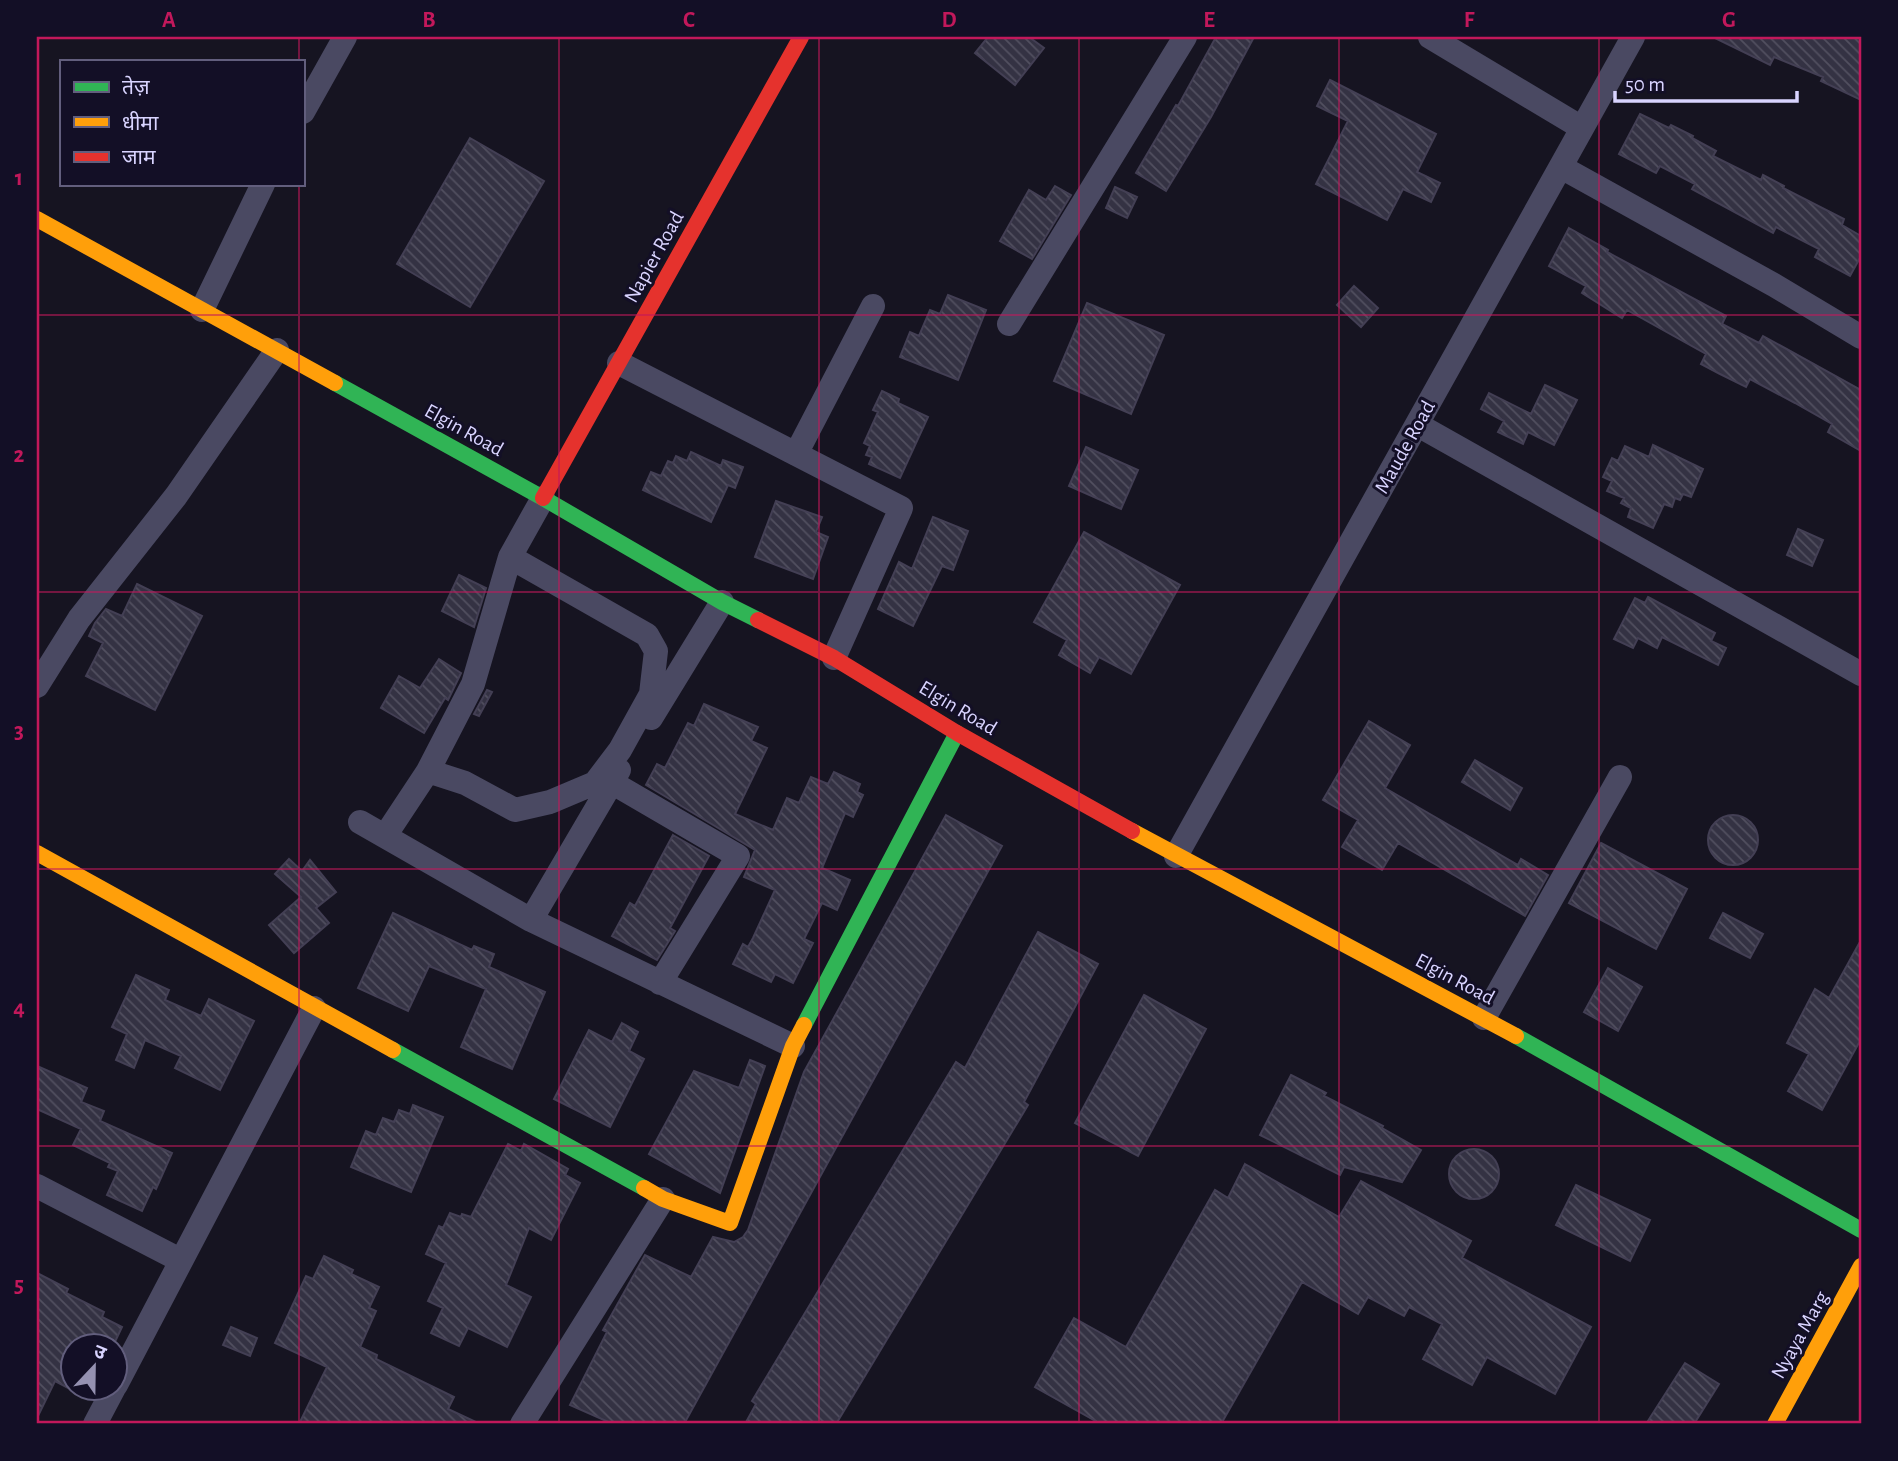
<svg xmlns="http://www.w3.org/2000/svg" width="1898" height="1461" font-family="'Alegreya Sans','Noto Sans Devanagari',sans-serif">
	<defs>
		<pattern id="building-back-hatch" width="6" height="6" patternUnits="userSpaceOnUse" patternTransform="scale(1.75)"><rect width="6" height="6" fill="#343243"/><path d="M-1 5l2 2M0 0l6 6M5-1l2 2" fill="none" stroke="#514f5f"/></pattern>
	</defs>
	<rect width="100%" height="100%" fill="#161421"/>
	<path fill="url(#building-back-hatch)" stroke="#433f54" stroke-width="2" d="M988 37H1029L1044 48 1015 85 975 53Z
		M1216 37H1254L1211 117 1166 191 1136 173 1176 105 1178 106Z
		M1713 37H1861V100L1821 81 1823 77 1774 57 1770 65Z
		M1330 80 1436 134 1417 172 1440 183 1431 202 1403 189 1387 220 1316 184 1348 121 1317 106Z
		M1640 114 1669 128 1671 125 1693 136 1692 138 1716 151 1713 156 1761 180 1763 175 1784 186 1783 188 1844 219 1842 225 1861 236V256L1850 276 1815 257 1819 249 1776 227 1773 233 1692 189 1695 184 1660 166 1656 173 1619 154Z
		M470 138 544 181 470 307 397 264Z
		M1055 186 1071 195 1032 259 1000 241 1029 190 1046 200Z
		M1115 187 1137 197 1127 218 1106 208Z
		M1569 228 1608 250 1607 252 1726 316 1722 324 1759 343 1763 336 1861 390V451L1828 432 1832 424 1795 403 1750 379 1746 387 1720 374 1701 364 1706 354 1627 310 1622 318 1582 293 1586 286 1549 266Z
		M1354 286 1378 308 1361 327 1337 305Z
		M948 295 986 310 958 380 900 357 910 332 919 336 930 310 940 314Z
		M1087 303 1164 335 1131 414 1054 381Z
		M1545 385 1577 400 1554 445 1528 432 1523 444 1498 432 1504 421 1481 409 1489 393 1531 414Z
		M882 391 899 399 898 403 928 417 900 478 869 464 872 457 866 455 870 446 864 443 878 412 873 410Z
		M1653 445 1703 469 1691 497 1683 494 1680 500 1675 498 1672 507 1664 504 1653 528 1628 517 1631 508 1621 503 1624 498 1607 491 1612 481 1603 477 1612 458 1618 461 1625 446 1649 457Z
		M1086 447 1138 470 1121 509 1069 486Z
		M691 452 721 466 723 460 743 467 735 488 728 485 711 522 643 490 651 472 661 476 668 461 673 463 676 456 687 461Z
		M776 501 822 517 816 532 828 537 813 579 755 557Z
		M933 517 968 531 953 570 942 566 913 626 878 609 899 562 912 569Z
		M1798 529 1823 540 1812 566 1787 555Z
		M1084 532 1180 585 1131 674 1099 657 1090 673 1059 655 1067 640 1034 622Z
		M459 575 486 588 474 627 442 611Z
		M137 584 202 616 155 710 86 676 103 643 89 636 95 623 106 609 122 616Z
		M1648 597 1715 633 1711 641 1726 648 1718 665 1662 637 1657 648 1638 638 1633 648 1614 639 1635 598 1645 603Z
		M439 659 461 673 448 700 445 698 424 733 381 708 399 676 420 688Z
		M487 690 492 692 479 716 474 714Z
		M704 704 758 727 751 741 767 748 735 814 773 830 787 798 799 803 811 777 828 784 834 772 860 784 857 792 863 795 853 817 845 813 822 868 850 880 837 910 822 903 804 939 813 943 793 983 775 974 771 982 733 964 743 944 748 947 753 938 775 890 744 877 755 850 646 785 657 764 665 768 688 723 694 726Z
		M1369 721 1410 745 1385 788 1518 865 1521 859 1548 875 1525 916 1398 843 1382 870 1342 847 1358 820 1323 800Z
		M1475 760 1522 788 1510 810 1462 782Z
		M1708 840a25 25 0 1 1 50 0a25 25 0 1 1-50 0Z
		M946 815 1002 846 684 1424H613L570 1405 607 1332 603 1330 645 1255 691 1277 713 1237 734 1242 743 1237 748 1230 804 1072Z
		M673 835 709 856 670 928 675 931 657 960 612 936 630 903 635 906Z
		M1601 843 1687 889 1656 949 1569 903Z
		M289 859 302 871 310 860 336 892 316 908 329 923 294 953 269 925 301 897 275 874Z
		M393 913 472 950 474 946 494 954 489 967 545 992 512 1069 461 1047 486 989 429 966 408 1011 358 988Z
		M1723 913 1763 934 1750 958 1710 938Z
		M1038 932 1098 964 1024 1102 1028 1105 836 1424H745L756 1404 752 1401 956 1062 965 1068Z
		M1861 940V1039L1822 1110 1788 1091 1809 1054 1787 1043 1815 989 1829 998Z
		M1608 968 1642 987 1618 1031 1584 1012Z
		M136 975 169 990 165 1000 201 1016 209 999 254 1021 220 1090 175 1068 181 1056 145 1040 134 1068 116 1060 127 1034 112 1027Z
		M1144 995 1206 1029 1138 1156 1075 1123Z
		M622 1023 638 1032 629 1051 644 1059 610 1127 554 1099 589 1030 612 1042Z
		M750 1060 765 1066 720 1193 649 1154 694 1071 739 1088Z
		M37 1066 87 1088 81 1102 104 1111 100 1121 172 1153 156 1189 153 1187 142 1211 107 1195 118 1171 108 1167 110 1163 73 1145 81 1129 37 1109Z
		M1291 1075 1326 1093 1324 1096 1383 1126 1382 1128 1421 1150 1402 1182 1344 1167 1340 1175 1260 1135Z
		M413 1105 443 1117 411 1192 351 1167 366 1131 376 1135 383 1118 394 1122 399 1110 410 1114Z
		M508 1144 521 1151 524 1144 568 1169 565 1175 580 1183 551 1240 529 1228 506 1285 531 1297 507 1347 468 1328 459 1346 431 1333 443 1308 428 1301 446 1263 426 1254 439 1226 443 1228 450 1213 461 1217 462 1214 471 1217Z
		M1449 1174a25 25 0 1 1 50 0a25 25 0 1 1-50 0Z
		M1245 1164 1339 1217 1361 1181 1471 1241 1462 1258 1591 1327 1555 1394 1487 1357 1472 1385 1423 1359 1442 1324 1409 1307 1404 1316 1368 1297 1358 1314 1302 1282 1221 1424H1101L1035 1387 1074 1318 1126 1347 1215 1190 1228 1198Z
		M1576 1185 1650 1220 1630 1261 1556 1225Z
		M324 1256 353 1270 351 1274 379 1287 369 1308 376 1311 360 1347 377 1355 376 1359 454 1397 448 1409 480 1424H299L327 1367 275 1343 306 1276 313 1279Z
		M37 1273 68 1289 66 1293 104 1312 102 1317 122 1327 113 1346H74V1391L55 1381 37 1418Z
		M231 1327 257 1338 250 1356 223 1345Z
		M1685 1363 1719 1384 1694 1424H1646Z"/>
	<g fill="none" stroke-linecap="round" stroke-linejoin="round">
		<path stroke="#4a4962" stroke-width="24" d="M1430 37 1582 128
			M303 112 345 37
			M1561 167 1774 285 1861 337
			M202 310 263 184
			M1009 324 1185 37
			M619 363 901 508 834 658
			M1418 425 1861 674
			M796 454 873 306
			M37 686 79 619 176 496 277 350
			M651 718 722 602
			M428 771 473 684 510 557
			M611 782 738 856 660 983
			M360 822 531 920 793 1046
			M385 836 428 771 465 783 515 810 550 802 595 783 620 750 651 694 656 651 647 635 510 557 543 498
			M1176 856 1633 37
			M531 920 619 770
			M1484 1018 1620 777
			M37 1186 180 1260
			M116 1385 314 1008
			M95 1424 114 1388
			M522 1424 663 1199"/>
		<path stroke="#30b455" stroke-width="16" d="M335 383 543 498 722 602 758 620
			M804 1025 957 733
			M1516 1036 1861 1230
			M393 1050 644 1188"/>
		<path stroke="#ff9f0a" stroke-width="16" d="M37 219 335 383
			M1132 831 1516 1036
			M37 853 393 1050
			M644 1188 663 1199 730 1223 793 1046 804 1025
			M1775 1424 1861 1266"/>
		<path stroke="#e5322d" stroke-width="16" d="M543 498 801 37
			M758 620 834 658 957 733 1132 831"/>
	</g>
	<path fill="none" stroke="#c2185b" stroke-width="2" stroke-opacity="0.55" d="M299 37V61M559 37V1424M819 37V1424M1079 37V1424M1339 37V1424M1599 37V1424M299 184V1424M37 315H1861M37 592H1861M37 869H1861M37 1146H1861"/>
	<g text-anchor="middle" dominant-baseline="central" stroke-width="6" stroke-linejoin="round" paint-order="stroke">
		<g font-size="21" fill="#d9d4ff" stroke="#130f26">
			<text transform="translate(654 257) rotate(-61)">Napier Road</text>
			<text transform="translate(464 430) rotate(29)">Elgin Road</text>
			<text transform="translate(1405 447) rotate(-61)">Maude Road</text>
			<text transform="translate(958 708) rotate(31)">Elgin Road</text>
			<text transform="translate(1455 979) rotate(28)">Elgin Road</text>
			<text transform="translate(1800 1335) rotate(-61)">Nyaya Marg</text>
		</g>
	</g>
	<rect width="1898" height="1461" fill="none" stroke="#130f26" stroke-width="77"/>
	<rect x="60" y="60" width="245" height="126" fill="#130f26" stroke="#625e7d" stroke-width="2"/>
	<rect x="74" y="82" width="35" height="10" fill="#30b455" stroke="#625e7d" stroke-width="2"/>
	<text x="122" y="94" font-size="21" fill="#d9d4ff">तेज़</text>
	<rect x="74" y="117" width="35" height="10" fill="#ff9f0a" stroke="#625e7d" stroke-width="2"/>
	<text x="122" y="130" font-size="21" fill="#d9d4ff">धीमा</text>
	<rect x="74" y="152" width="35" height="10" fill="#e5322d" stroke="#625e7d" stroke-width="2"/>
	<text x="122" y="164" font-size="21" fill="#d9d4ff">जाम</text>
	<g transform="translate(94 1367) rotate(22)"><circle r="33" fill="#130f26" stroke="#625e7d" stroke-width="2"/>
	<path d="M0-5L12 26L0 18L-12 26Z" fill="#9591b1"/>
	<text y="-10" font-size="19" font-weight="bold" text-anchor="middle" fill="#d9d4ff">उ</text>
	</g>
	<path d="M1615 91v10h182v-10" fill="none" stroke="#d9d4ff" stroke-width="3.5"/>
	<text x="1625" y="91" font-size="21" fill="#d9d4ff" stroke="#130f26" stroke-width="5" paint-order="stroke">50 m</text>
	<rect x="38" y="38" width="1822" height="1384" fill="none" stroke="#c2185b" stroke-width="2.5"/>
	<g font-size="23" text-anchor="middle" font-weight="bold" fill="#c2185b">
		<text x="169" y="27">A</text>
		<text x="429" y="27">B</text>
		<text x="689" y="27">C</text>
		<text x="949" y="27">D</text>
		<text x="1209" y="27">E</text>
		<text x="1469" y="27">F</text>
		<text x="1729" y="27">G</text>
		<text x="19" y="185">1</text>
		<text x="19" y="462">2</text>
		<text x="19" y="738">3</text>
		<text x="19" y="1015">4</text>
		<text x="19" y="1292">5</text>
	</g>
</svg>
